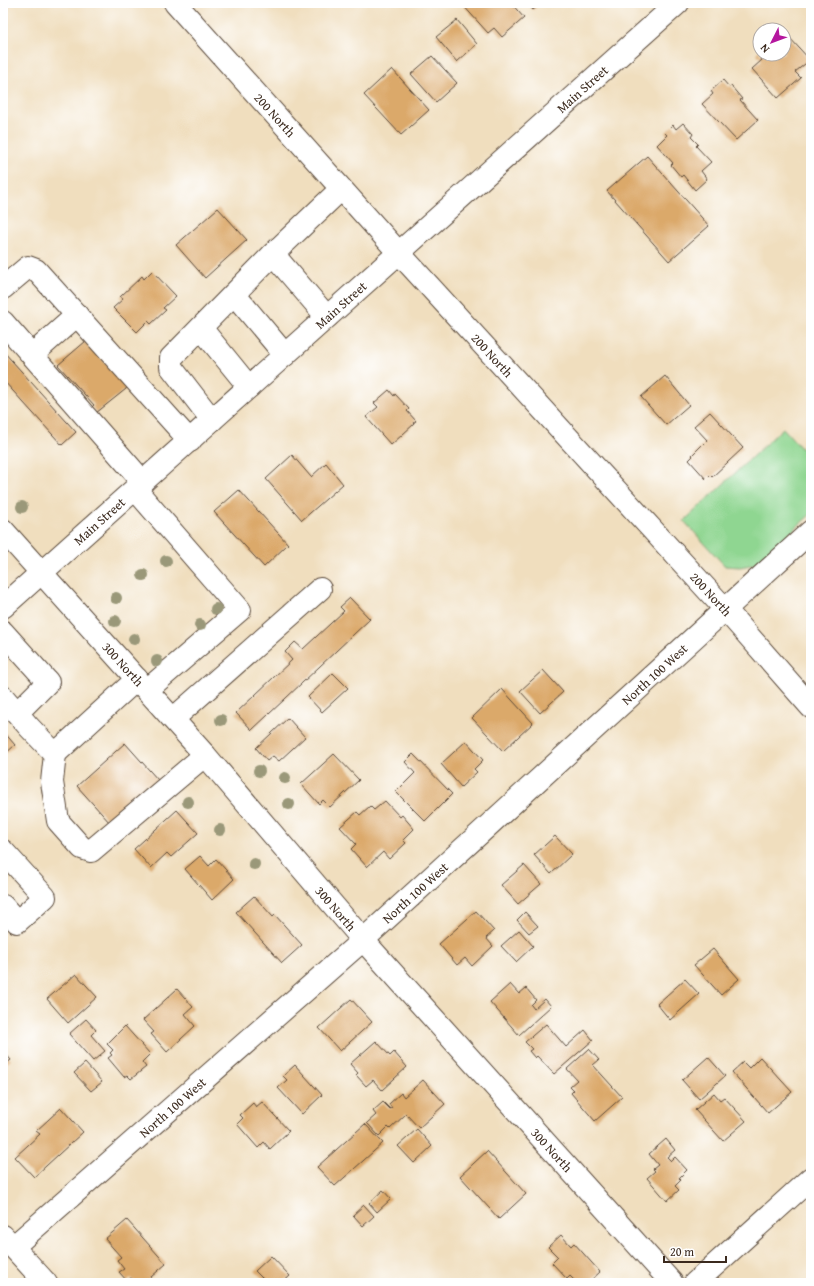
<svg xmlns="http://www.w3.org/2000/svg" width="814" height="1286" font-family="'Gentium Book Plus',serif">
	<rect width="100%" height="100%" fill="#fff"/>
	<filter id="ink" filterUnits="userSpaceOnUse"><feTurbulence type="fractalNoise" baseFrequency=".025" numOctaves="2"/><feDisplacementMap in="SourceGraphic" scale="8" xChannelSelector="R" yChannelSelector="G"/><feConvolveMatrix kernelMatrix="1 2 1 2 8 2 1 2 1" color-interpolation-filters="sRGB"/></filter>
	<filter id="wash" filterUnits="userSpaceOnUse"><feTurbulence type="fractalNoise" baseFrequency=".012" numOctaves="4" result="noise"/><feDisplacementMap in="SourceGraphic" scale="16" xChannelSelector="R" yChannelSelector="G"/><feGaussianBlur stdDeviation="0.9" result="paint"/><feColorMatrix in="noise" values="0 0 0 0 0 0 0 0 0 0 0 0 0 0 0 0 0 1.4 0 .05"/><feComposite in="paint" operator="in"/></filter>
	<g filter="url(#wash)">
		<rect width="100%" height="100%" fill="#f0debe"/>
		<path fill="#8fd691" stroke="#658058" d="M783 428 811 459V514L756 564 740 567 725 566 684 521Z"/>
		<g id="blocks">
			<path fill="#dba96b" d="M461 3H511L524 18 502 37 494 28 488 33Z
				M527 3H541L533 10Z
				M457 20 477 44 457 62 436 37Z
				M784 36 787 39 789 37 810 60 795 72 801 78 778 98 752 69 762 60 756 53 760 50V54H784Z
				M432 56 457 83 436 102 411 74Z
				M392 69 429 110 401 135 364 95Z
				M723 80 729 87 731 86 742 99 740 100 758 120 736 140 702 104 713 94 711 91Z
				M683 123 693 134 691 137 698 144 696 146 711 162 701 171 707 179 695 190 683 175 681 177 671 165 673 163 657 145 667 135 665 133 673 125 676 129Z
				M647 156 709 226 669 261 607 191Z
				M218 208 247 240 205 278 176 245Z
				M152 271 176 296 163 308 166 310 151 324 148 321 137 332 113 308 123 299 120 297 142 276 144 279Z
				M86 341 121 381 125 382 127 386 126 389 96 413 92 407 94 405 58 365Z
				M3 351 76 432 62 445 3 380Z
				M665 376 689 405 666 425 641 397Z
				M389 390 394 396 395 394 409 409 407 411 416 421 413 423 414 424 391 445 366 417 378 407 374 403Z
				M710 412 743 448 712 477 710 475 706 479 689 460 693 456 692 455 707 440 694 426Z
				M292 455 311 477 326 463 343 484 302 520 266 479Z
				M239 490 288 544 264 567 214 512Z
				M350 598 370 619 252 730 236 713 292 660 285 652 295 642 303 649 344 611 340 607Z
				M543 670 563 692 540 713 520 691Z
				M333 673 348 688 322 712 308 697Z
				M502 689 533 723 503 751 472 718Z
				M288 718 305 737 279 761 273 756 267 761 256 748Z
				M3 731 15 745 3 756Z
				M466 741 483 760 474 769 477 772 461 787 441 764Z
				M125 743 158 780 110 823 77 786Z
				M334 754 359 780 330 807 323 800 319 804 301 784Z
				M413 754 452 794 425 821 396 792 415 773 405 762Z
				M385 801 400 817 402 815 414 829 403 840 406 843 389 859 383 852 367 867 351 849 356 844 340 827 357 812 360 815 370 806 374 810Z
				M177 810 198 833 171 857 167 853 151 868 134 849Z
				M555 836 572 854 551 874 534 855Z
				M200 856 209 866 216 859 234 879 212 900 185 869Z
				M524 865 541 884 518 904 501 885Z
				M254 896 273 917 275 915 302 945 282 963 236 912Z
				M476 911 494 931 486 938 493 946 472 966 465 958 457 965 439 944Z
				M525 912 538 926 529 933 517 920Z
				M519 930 533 946 516 962 501 946Z
				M713 949 739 979 721 995 694 965Z
				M76 974 97 997 68 1023 47 999Z
				M685 979 699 994 670 1020 657 1004Z
				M510 984 519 994 526 988 536 1000 531 1005 534 1009 545 999 551 1006 519 1035 490 1002Z
				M177 989 193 1007 185 1014 195 1026 167 1052 151 1034 154 1032 143 1020Z
				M351 999 372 1022 340 1051 319 1028Z
				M86 1019 96 1030 91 1035 105 1051 93 1061 69 1034Z
				M546 1024 566 1047 585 1030 593 1040 554 1074 537 1056 535 1058 529 1051 532 1049 525 1042Z
				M125 1026 150 1054 142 1062 146 1067 131 1079 127 1075 124 1077 108 1058 112 1055 110 1053 113 1050 107 1044Z
				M376 1041 390 1056 394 1052 407 1067 382 1090 373 1080 366 1086 356 1075 358 1073 350 1064Z
				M589 1049 599 1060 593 1065 622 1097 595 1121 571 1093 574 1090 570 1086 577 1080 567 1069Z
				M3 1051 11 1060 3 1066Z
				M708 1057 725 1076 699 1099 682 1080Z
				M760 1057 792 1092 768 1113 732 1072 743 1062 749 1068Z
				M85 1063 102 1082 91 1091 74 1073Z
				M295 1065 322 1095 302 1114 278 1088 287 1080 283 1076Z
				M423 1080 445 1104 419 1128 406 1114 390 1129 388 1127 379 1136 367 1123 376 1115 373 1111 383 1102 390 1109 392 1108 389 1104 401 1093 404 1097Z
				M714 1093 720 1100 724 1097 746 1121 723 1141 695 1110Z
				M262 1102 289 1131 270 1149 264 1142 258 1148 237 1124 243 1118 240 1115 253 1103 256 1107Z
				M61 1108 83 1132 34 1177 15 1157 40 1134 36 1131Z
				M365 1124 383 1143 335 1186 317 1167Z
				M417 1129 432 1146 414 1163 398 1146Z
				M666 1139 675 1150 667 1157 671 1161 675 1157 687 1170 679 1178 681 1180 675 1186 679 1190 667 1201 647 1178 655 1171 653 1169 658 1165 649 1154Z
				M487 1151 526 1194 499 1219 460 1176Z
				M383 1190 391 1199 377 1212 369 1203Z
				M364 1205 374 1216 363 1226 353 1215Z
				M127 1220 166 1264 144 1283H136L131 1278 127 1281 119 1272 124 1269 117 1260 121 1257 105 1239Z
				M561 1235 571 1246 574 1243 600 1272 588 1283H577L570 1276 567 1279 552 1263 558 1257 548 1247Z
				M271 1256 290 1276 282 1283H267L255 1271Z"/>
		</g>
	</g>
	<g filter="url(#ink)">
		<use href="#blocks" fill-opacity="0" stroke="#564536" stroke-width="1"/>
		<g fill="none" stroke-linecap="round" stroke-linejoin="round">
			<defs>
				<g id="minor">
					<path id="s1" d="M175 3 399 253 725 609 811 707"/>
					<path d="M273 254 327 317"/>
					<path d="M3 288 28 267 36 270 190 441"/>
					<path d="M234 294 285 355"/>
					<path d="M3 322 143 482"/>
					<path d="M201 328 249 387"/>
					<path d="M32 355 77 315"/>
					<path d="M212 420 171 367V358L273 254 341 189"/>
					<path d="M135 489 240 610 147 690"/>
					<path id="s2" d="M3 530 205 755 363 940 672 1283"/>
					<path d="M3 632 48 682 17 713"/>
					<path d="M3 697 29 727 55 754 52 782 58 821 82 848 91 851 205 755"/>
					<path d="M173 719 320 589"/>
					<path d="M55 754 137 679"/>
					<path d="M3 851 45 897 17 922 3 906"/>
					<path d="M3 1236 46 1283"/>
					<path id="s3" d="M13 1247 363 940 811 531"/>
					<path d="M695 1283 811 1178"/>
				</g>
				<g id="major">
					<path id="s4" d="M3 607 678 3"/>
				</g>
			</defs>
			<use href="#minor" stroke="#564536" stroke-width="24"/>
			<use href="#major" stroke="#564536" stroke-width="24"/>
			<use href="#minor" stroke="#fff" stroke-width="22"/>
			<use href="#major" stroke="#fff" stroke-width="22"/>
		</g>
		<g fill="#9a9879">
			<circle cx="22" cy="507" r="6"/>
			<circle cx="166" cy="561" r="6"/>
			<circle cx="143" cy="575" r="6"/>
			<circle cx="116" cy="598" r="6"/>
			<circle cx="216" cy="609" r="6"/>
			<circle cx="115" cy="621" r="6"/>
			<circle cx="200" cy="625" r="6"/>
			<circle cx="134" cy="639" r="6"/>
			<circle cx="157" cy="661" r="6"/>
			<circle cx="221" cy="720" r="6"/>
			<circle cx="259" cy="771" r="6"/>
			<circle cx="285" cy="778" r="6"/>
			<circle cx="188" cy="802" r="6"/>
			<circle cx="289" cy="804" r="6"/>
			<circle cx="220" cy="830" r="6"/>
			<circle cx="254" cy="864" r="6"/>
		</g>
	</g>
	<g text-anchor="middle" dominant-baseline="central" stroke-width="3" stroke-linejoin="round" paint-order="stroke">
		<g font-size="13" fill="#3b2a1e" stroke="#fff">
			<text stroke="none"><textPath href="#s4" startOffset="777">Main Street</textPath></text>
			<text stroke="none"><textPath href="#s1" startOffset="150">200 North</textPath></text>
			<text stroke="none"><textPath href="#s4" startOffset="453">Main Street</textPath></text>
			<text stroke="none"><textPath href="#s1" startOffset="474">200 North</textPath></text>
			<text stroke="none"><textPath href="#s4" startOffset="129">Main Street</textPath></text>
			<text stroke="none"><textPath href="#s1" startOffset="798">200 North</textPath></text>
			<text stroke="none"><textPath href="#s2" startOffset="180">300 North</textPath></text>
			<text stroke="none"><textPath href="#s3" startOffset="860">North 100 West</textPath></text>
			<text stroke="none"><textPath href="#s3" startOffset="536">North 100 West</textPath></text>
			<text stroke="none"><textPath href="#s2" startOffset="504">300 North</textPath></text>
			<text stroke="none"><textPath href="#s3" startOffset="212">North 100 West</textPath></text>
			<text stroke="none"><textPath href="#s2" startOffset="828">300 North</textPath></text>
		</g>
	</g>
	<rect width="814" height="1286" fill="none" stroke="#fff" stroke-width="16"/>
	<g transform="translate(772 42) rotate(228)"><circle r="19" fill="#ffffff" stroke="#b1aaa5"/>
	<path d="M0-3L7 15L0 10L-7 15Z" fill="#b5179e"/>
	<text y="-6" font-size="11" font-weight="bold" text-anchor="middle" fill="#3b2a1e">N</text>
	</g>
	<path d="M664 1256v6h62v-6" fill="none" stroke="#3b2a1e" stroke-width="2"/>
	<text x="670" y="1256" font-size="12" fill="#3b2a1e" stroke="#ffffff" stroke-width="3" paint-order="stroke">20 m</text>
</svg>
